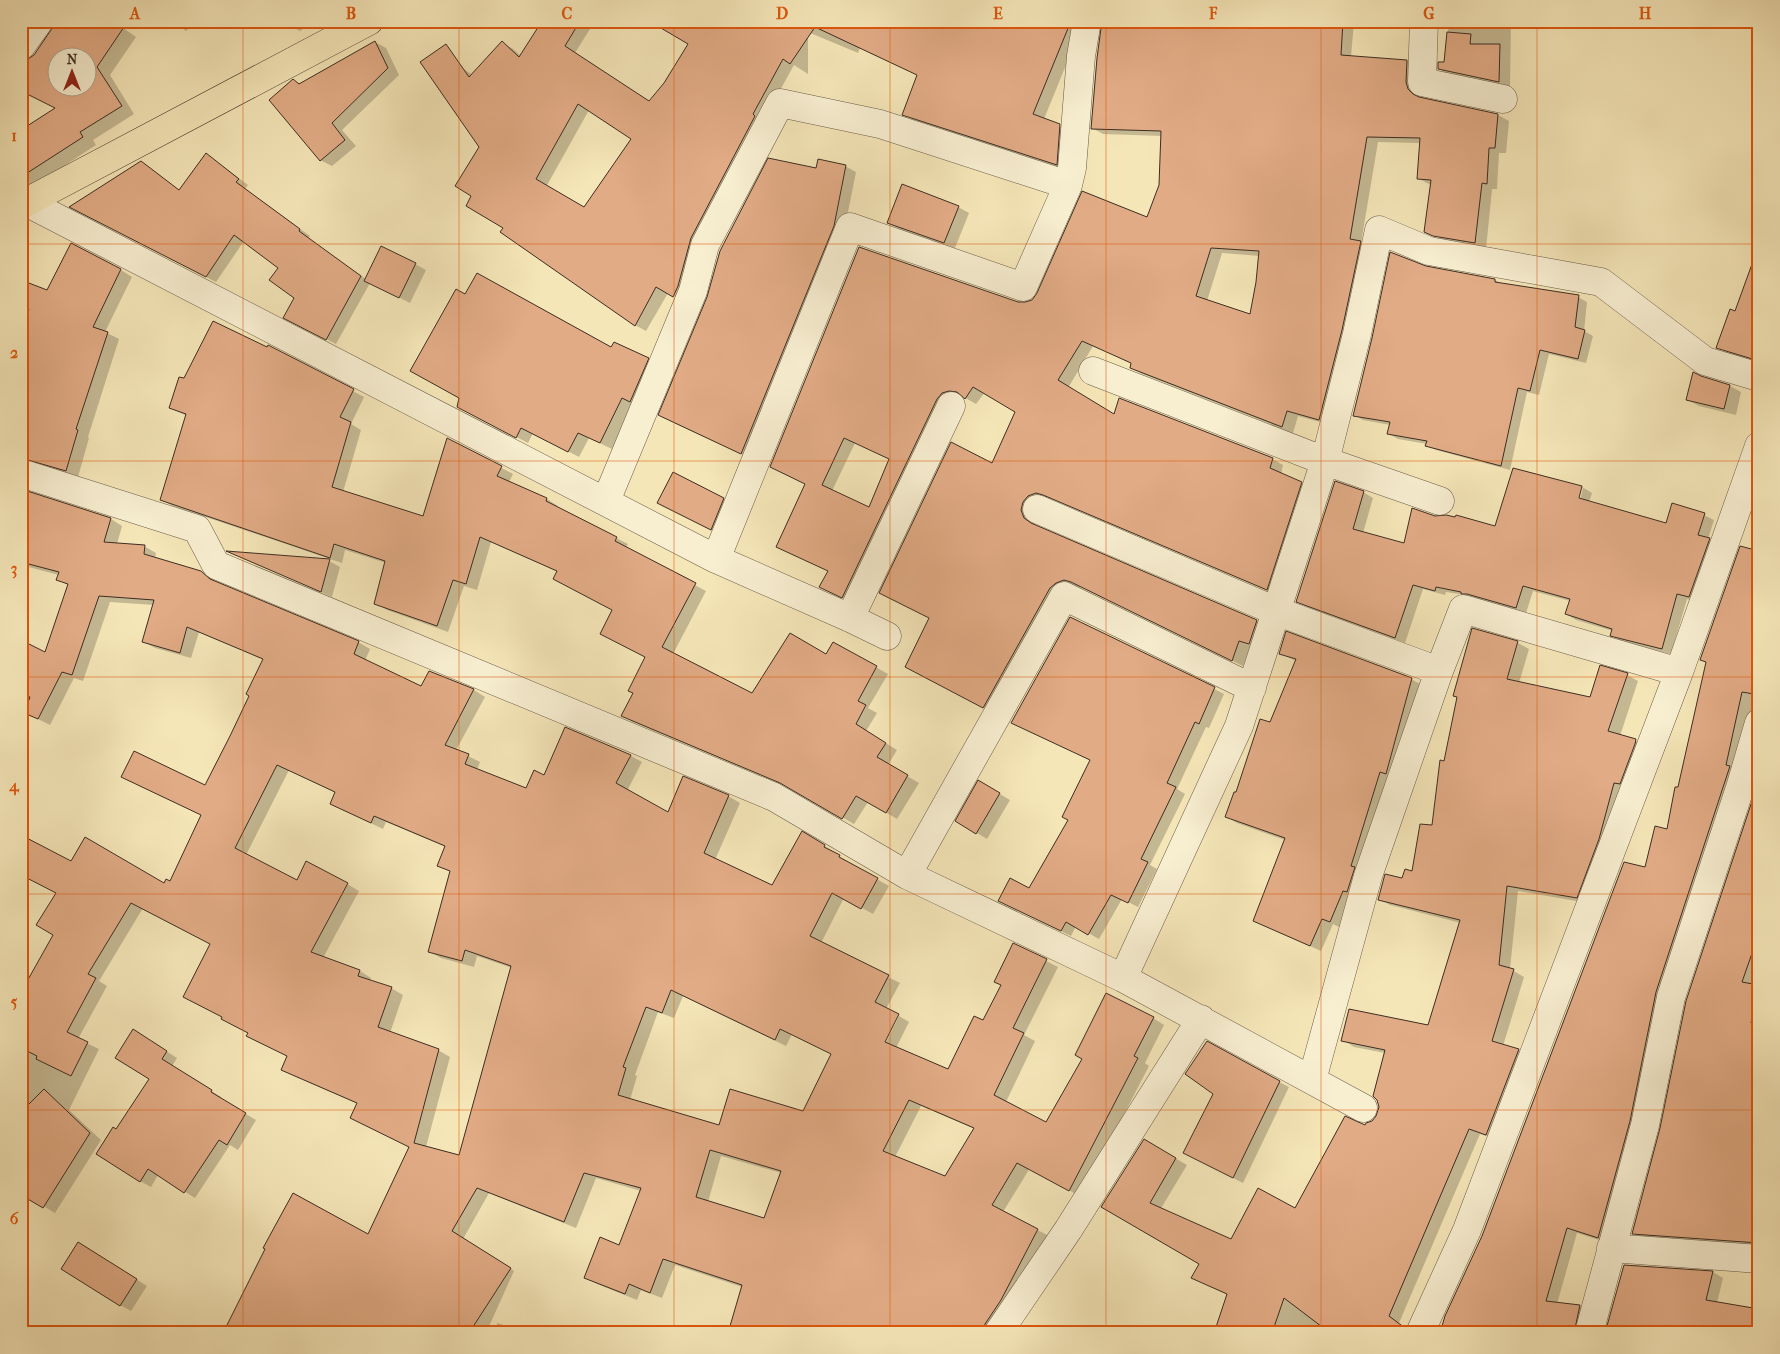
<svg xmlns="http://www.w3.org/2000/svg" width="1780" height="1354" font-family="'IM FELL French Canon',serif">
	<rect width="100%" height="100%" fill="#f5e6b8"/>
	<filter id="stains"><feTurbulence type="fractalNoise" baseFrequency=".004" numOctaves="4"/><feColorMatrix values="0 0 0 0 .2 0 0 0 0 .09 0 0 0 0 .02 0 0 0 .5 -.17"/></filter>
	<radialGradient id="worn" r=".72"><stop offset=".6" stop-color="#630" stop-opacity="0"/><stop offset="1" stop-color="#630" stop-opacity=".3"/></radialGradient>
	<path fill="#0003" fill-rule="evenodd" d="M113 21 136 37 110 75 134 114 93 140 96 145 21 194V132L57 108 21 71ZM58 58H88V88H58Z
		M172 21H196L186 31Z
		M286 21H314L300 31 289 25Z
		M543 21H595L575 53 650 102 665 83 690 44 651 21H1084L1044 119 1070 131 1067 170 914 120 903 114 918 75 860 48 858 53 808 32V74L794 65 763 121 685 302 668 293 646 331 635 325 504 227 473 196 480 147 462 68 473 75 503 43 513 49 521 56ZM589 110 633 139 584 209 546 187Z
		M1103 21H1354L1351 57 1407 61 1418 67 1417 89 1421 99 1498 115 1509 121 1506 153H1499L1497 189H1492L1486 249 1446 241 1425 231 1431 185 1419 179 1421 143 1378 142 1361 243 1371 249 1330 425 1298 416 1293 433 1142 374 1131 368 1133 363 1093 346 1068 388 1115 416 1272 459 1283 465 1281 474 1312 489 1278 595 1055 500 1047 499 1032 517 1035 525 1256 621 1267 627 1260 649 1250 646 1243 666 1083 588 1074 586 994 713 917 672 931 618 993 464 1017 412 985 392 976 404 962 396 954 399 854 603 821 587 829 571 778 547 807 485 771 467 1018 303 1025 304 1033 301 1148 219 1160 185 1162 136 1103 134 1092 128ZM1222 253 1260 256 1258 283 1250 316 1207 301ZM855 443 890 459 869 509 832 491Z
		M1449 21H1511L1510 87 1450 75 1439 69 1445 64Z
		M375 42 386 48 399 75 342 130 356 146 332 166 320 160 293 80 301 84Z
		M206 155 216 161 248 185 245 189 310 236 308 238 366 279 415 264 426 270 410 303 370 283 336 344 295 323 296 297 280 267 244 241 216 282 81 212 141 163 180 191Z
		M845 166 856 172 844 232 752 459 670 421 817 169Z
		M958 207 969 213 955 248 899 229 888 223Z
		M1426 268 1495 280 1502 284 1578 297 1587 302 1584 331 1593 336 1586 363 1549 354 1539 395 1527 392 1510 470 1436 450 1427 445V444L1398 439 1389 434 1390 425 1363 420 1354 415Z
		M121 270 132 277 105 332 119 339 88 437 89 438 78 477 38 464H29L21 469V281L48 291Z
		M1759 290V363L1729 354 1718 347 1735 312Z
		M466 295 611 349 648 359 659 365 634 404 612 449 589 438 579 457 533 433 528 443 469 413 461 398Z
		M269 347 364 397 351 424 361 430 343 492 424 518 448 439 513 474 509 482 547 499 558 506 557 508 628 544 626 548 706 591 673 654 753 695 826 656 833 643 888 674 868 708 877 713 866 731 897 750 888 765 919 783 897 819 868 802 854 824 792 788 633 722 622 716 634 693 647 657 614 610 558 572 491 542 477 590 464 586 448 632 387 610 376 603 386 563 345 550 342 563 173 506 161 500 187 416 170 408 184 380 268 349Z
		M1700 377 1730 386 1741 392 1736 415 1699 406 1688 400Z
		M1514 469 1582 487 1592 493 1589 502 1666 525 1704 515 1714 520 1708 539 1719 545 1699 602 1687 599 1671 654 1621 641 1611 635 1613 631 1576 620 1566 614 1570 601 1533 591 1526 613 1478 599H1472L1466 595 1446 592 1445 595 1423 589 1405 643 1307 607 1297 601 1363 492 1373 498 1363 533 1404 545 1435 517 1496 528ZM1581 488H1583L1579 504 1576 503Z
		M21 491 111 519 122 526 117 544 144 546 156 553 155 559 201 572 213 579 218 584 358 642 370 649 365 661 422 688 430 672 474 690 485 697 456 750 480 762 477 770 527 790 545 776 565 729 631 756 642 762 627 791 669 814 728 796 740 803 715 860 773 886 802 833 836 853 835 854 851 863 850 864 889 886 873 914 844 898 821 943 900 983 886 1009 881 1047 883 1048 899 1016 909 1022 896 1048 949 1071 983 1022 1002 985 1014 945 1058 967 1024 1035 1035 1041 1006 1102 1046 1124 1153 1018 1164 1025 1145 1063 1149 1066 1081 1197 1030 1168 1003 1212 1049 1236 996 1333H729L742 1287 675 1265 662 1298 641 1290 637 1300 597 1284 585 1277 620 1246 641 1191 596 1178 576 1228 489 1193 463 1239 514 1271 486 1333H225L369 1235 410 1147 358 1104 294 1076 289 1057 249 1033 212 944 143 908 99 981 107 986 78 1039 99 1049 69 1110 101 1140 55 1213 21 1193V1033L54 934 58 893 71 863 165 885 171 882 202 815 122 777 206 787 250 695 264 660 199 632 191 658 155 648 144 642 154 605 110 602 83 681 74 678 50 725 26 713 69 586 58 579 59 575 21 565ZM289 770 336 793 343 810 383 829 386 822 446 847 438 865 451 872 430 952 441 958 474 967 477 956 512 968 460 1156 426 1147 450 1057 438 1050 390 1033 403 995 391 988 370 981 371 978 360 971 323 958 359 891 347 884 297 882 246 855ZM683 996 786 1046 792 1034 832 1054 804 1112 720 1127 630 1100 637 1076 635 1075 658 1012 674 1018ZM921 1106 975 1129 945 1177 895 1157ZM721 1156 781 1173 765 1220 708 1202Z
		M723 499 734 505 722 536 670 509Z
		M1758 512 1759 717 1609 1243 1577 1233 1557 1304 1580 1306 1590 1312 1585 1333H1443L1646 868 1668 830 1679 789 1707 663 1701 659 1751 550Z
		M232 553 329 561 340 567 332 597Z
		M1071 618 1224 694 1209 728 1206 727 1177 789 1185 794 1150 865 1157 869 1138 907 1122 899 1099 939 1076 926 1071 936 1009 906 1029 889 1070 820 1091 761Z
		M1473 630 1518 643 1529 649 1519 683 1591 698 1627 675 1638 681 1620 736 1636 741 1647 747 1588 903 1518 891 1510 969 1524 977 1503 1046 1518 1050 1529 1057 1498 1140 1480 1134 1399 1323 1412 1333H1215L1228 1295 1193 1278 1201 1263 1103 1207 1144 1140 1187 1165 1160 1210 1232 1241 1295 1209 1366 1127 1378 1116 1385 1053 1354 1047 1343 1040 1429 1026 1461 923 1390 905 1379 899 1413 873 1433 827 1458 698 1454 696Z
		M1280 653 1411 679 1422 685 1341 928 1333 924 1321 951 1254 921 1285 840 1237 823 1227 817 1271 723 1296 661Z
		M979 782 1010 800 987 839 957 821Z
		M1759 784V1248L1643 1239 1633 1233 1662 1128 1687 1001Z
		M144 1037 177 1058 172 1066 221 1097 220 1099 256 1120 238 1150 230 1145 195 1198 158 1175 151 1187 140 1181 117 1131 150 1079Z
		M1279 1082 1289 1087 1243 1183 1194 1158Z
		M90 1250 147 1286 131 1311 120 1305Z
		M1625 1266 1713 1272 1723 1278 1717 1303 1759 1333Z
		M21 1322 39 1333H21Z
		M497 1323 532 1333H496Z"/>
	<path fill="#e1ab85" stroke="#3d2d22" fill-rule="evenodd" d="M57 21H128L97 67 122 106 80 132 83 137 21 177V130L55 108 21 91V68L25 61 34 55ZM58 58H88V88H58Z
		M542 21H580L565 46 649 101 664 83 688 44 649 21H1071L1033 114 1060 124 1057 165 902 115 917 75 815 27 790 64 783 59 753 114 755 116 691 238 678 286 673 297 656 287 635 326 500 232 503 228 466 206 471 196 455 186 479 147 420 62 446 44 469 77 502 41 519 57ZM578 104 631 139 584 207 536 179Z
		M1102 21H1207L1253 24V21H1343L1341 55 1407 60 1406 82 1408 89 1413 94 1419 97 1498 114 1495 148H1489L1487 184 1482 183 1475 243 1433 236 1424 232 1431 180 1417 179 1420 138 1367 137 1350 239 1361 241 1342 330 1319 420 1287 411 1282 427 1130 368 1131 363 1082 341 1058 380 1114 414 1119 398 1273 458 1270 468 1302 482 1267 590 1043 495 1036 493 1028 496 1023 502 1021 510 1024 518 1031 523 1257 620 1249 644 1239 641 1232 661 1071 582 1064 580 1056 583 1050 588 983 708 905 667 929 618 879 593 951 442 992 463 1015 412 973 387 965 399 957 392 949 391 942 393 937 399 842 598 819 587 828 571 776 547 805 484 770 467 859 247 1018 302H1025L1032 300 1037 293 1082 191 1147 217 1159 185 1161 131 1091 129 1097 58ZM1211 248 1259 251 1256 282 1250 314 1196 296ZM844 438 889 459 869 507 822 485Z
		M1447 32 1471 34 1470 44H1500L1499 82 1438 69V62H1444Z
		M375 41 388 68 332 123 345 140 320 161 269 100 293 79 299 84Z
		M206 153 239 179 236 182 300 229 299 231 361 276 326 340 283 318 294 298 269 280 278 268 234 235 206 277 69 207 141 161 179 190Z
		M768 158 816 168 818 159 846 165 834 226 741 454 658 415 707 297 720 251Z
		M902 184 959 206 944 243 887 223Z
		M71 243 121 269 93 327 108 332 76 429 78 430 66 471 21 458V330L29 309 21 306V280L47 290Z
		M381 246 416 263 399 298 364 281Z
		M1390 252 1426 266 1495 279V282L1579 295 1575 327 1585 330 1578 359 1540 350 1530 391 1518 388 1501 466 1425 446 1427 441 1387 434 1390 422 1353 416 1372 338Z
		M1756 253 1759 254V361L1716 348 1730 309 1735 311Z
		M477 273 611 347 614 342 649 358 630 402 622 398 600 443 578 433 568 452 521 428 516 438 457 407 459 398 410 371 456 289 465 294Z
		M213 321 267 347 268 345 354 389 340 417 351 422 332 487 423 516 447 438 502 466 497 476 547 498 546 501 617 537 615 541 696 583 662 647 752 693 790 633 826 654 833 642 877 666 858 701 866 705 856 724 886 743 877 757 908 775 886 813 856 796 842 819 780 783 621 716 633 693 628 691 645 657 600 634 612 610 553 579 557 571 480 537 466 584 453 580 437 626 374 604 385 561 334 544 330 558 160 500 186 414 169 408 179 377 184 378Z
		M1693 372 1701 376 1730 385 1724 409 1686 400Z
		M1513 468 1582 486 1579 498 1666 523 1672 503 1705 513 1698 535 1710 538 1689 597 1677 594 1662 649 1610 636 1612 629 1565 614 1570 599 1523 586 1516 608 1467 594H1461V592L1436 587 1435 591 1413 585 1395 638 1296 602 1335 481 1364 491 1353 529 1404 543 1412 508 1435 516 1446 515 1455 517 1456 515 1495 526Z
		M673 472 724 498 711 530 657 503Z
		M21 489 111 518 104 542 145 545 144 554 201 571 210 579 359 641 354 654 421 686 429 671 474 689 445 745 469 754 465 764 526 788 534 770 544 775 565 727 631 755 616 783 668 812 683 776 729 795 704 853 772 885 802 831 825 845 824 847 840 855 839 857 878 878 861 909 832 893 810 936 889 975 875 1002 899 1014 885 1042 948 1069 974 1016 983 1020 1001 985 994 982 1013 943 1047 959 1013 1028 1024 1033 994 1095 1046 1122 1082 1059 1075 1055 1106 993 1154 1017 1134 1056 1138 1058 1069 1191 1017 1163 992 1205 1038 1229 1001 1300 985 1324 983 1333H728L742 1285 663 1259 650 1293 629 1284 625 1294 584 1278 600 1237 619 1245 641 1188 584 1173 564 1222 477 1188 452 1231 511 1268 469 1333H223L265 1249 263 1248 293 1193 368 1234 409 1147 350 1118 357 1103 281 1070 287 1056 246 1036 248 1033 221 1019 222 1017 183 997 210 944 131 903 88 974 96 978 67 1032 88 1042 71 1076 36 1059 37 1056 21 1048V992L53 935 36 925 56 893 21 875V835L71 861 85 837 164 883 166 879 170 881 201 815 121 777 134 751 205 785 230 736 249 696 246 694 263 659 187 627 180 653 142 642 154 600 99 596 72 675 62 672 38 719 24 713 30 697 21 693V640L45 652 68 584 56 580 59 572 21 562ZM277 765 335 792 330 804 371 823 374 816 445 846 437 866 450 871 428 952 462 961 465 950 511 966 459 1155 414 1143 439 1049 378 1027 392 987 358 976 360 970 311 952 348 883 306 861 297 880 235 848ZM671 990 775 1040 780 1029 831 1054 803 1111 730 1089 719 1125 618 1095 626 1068 623 1067 646 1007 662 1013ZM909 1100 974 1128 945 1176 883 1151ZM710 1150 781 1171 764 1218 696 1197Z
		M1740 546 1759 551V673L1754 694 1742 692 1726 765 1730 766 1656 992 1630 1121 1598 1238 1567 1228 1546 1301 1580 1305 1574 1333H1440L1445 1316 1482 1236 1624 862 1645 867 1655 826 1667 829 1675 787H1678L1706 662 1700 660Z
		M226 551 330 559 321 592Z
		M1070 617 1215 687 1199 724 1195 722 1167 783 1176 787 1141 859 1148 862 1128 903 1111 895 1088 935 1066 922 1061 931 998 901 1010 878 1029 888 1068 820 1062 817 1090 760 1011 723Z
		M1472 628 1518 641 1507 679 1590 697 1600 665 1628 673 1608 731 1636 739 1635 744 1620 784 1614 783 1599 839 1577 898 1507 886 1499 965 1514 969 1492 1041 1519 1049 1486 1135 1469 1129 1389 1316 1405 1328V1333H1330L1284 1298 1272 1333H1214L1227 1294 1191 1278 1199 1264 1101 1207 1144 1139 1176 1158 1150 1203 1231 1239 1258 1188 1295 1208 1345 1116 1365 1125 1366 1123 1372 1121 1376 1116 1379 1107 1377 1100 1373 1096 1385 1050 1341 1041 1349 1009 1428 1025 1460 920 1378 900 1385 874 1402 878 1405 869 1412 871 1420 824 1432 825 1440 760 1444 761 1457 697 1453 696Z
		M1286 631 1412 678 1386 774 1380 772 1351 866 1355 867 1347 892 1343 891 1330 922 1322 919 1310 946 1253 921 1285 838 1225 817 1234 792H1236L1260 719 1270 722 1296 659 1279 654Z
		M978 780 1000 793 976 834 955 821Z
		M1754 795 1759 796V933L1742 982 1758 985 1751 1023H1759V1243L1632 1234 1660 1128 1686 1001Z
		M133 1029 167 1051 162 1059 212 1090 211 1092 246 1113 227 1145 219 1140 184 1193 148 1169 140 1182 96 1154 113 1127 116 1129 149 1079 115 1058Z
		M1207 1041 1280 1081 1233 1178 1183 1153 1213 1094 1185 1074Z
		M44 1089 90 1133 43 1208 21 1195V1112Z
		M78 1242 137 1279 120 1306 61 1269Z
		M1624 1265 1713 1271 1706 1300 1759 1309V1333H1605Z"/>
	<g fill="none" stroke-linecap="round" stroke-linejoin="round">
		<defs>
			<path id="minor" d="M1424 21 1422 82 1503 99
				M21 46 39 21
				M26 202 716 559 850 618 887 636
				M1093 371 1325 461 1440 501
				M21 473 197 529 216 565 774 797 907 875 1123 978 1363 1108
				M606 501 693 291 705 245 780 103 880 124 1068 185
				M1037 509 1276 611 1439 671
				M716 559 850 227 1023 287 1068 185 1072 168 1081 56 1087 21
				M850 618 951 406
				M907 875 1064 596 1252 688
				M1123 978 1239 726 1325 461 1357 334 1379 230 1429 251 1601 282 1705 361 1759 377
				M1312 1080 1368 876 1439 671 1463 609 1679 672
				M1611 1248 1759 1259
				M998 1333 1068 1230 1201 1019
				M1420 1333 1467 1230 1679 672 1759 446
				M1589 1333 1645 1125 1671 997 1740 788 1759 723"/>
			<path id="major" d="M21 205 369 21"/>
		</defs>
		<use href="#minor" stroke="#6b5b48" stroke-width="29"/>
		<use href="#major" stroke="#3d2d22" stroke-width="29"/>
		<use href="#minor" stroke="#f8efd1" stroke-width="28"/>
		<use href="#major" stroke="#f5e6b8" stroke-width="28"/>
	</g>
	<path fill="none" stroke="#df570d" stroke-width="1" stroke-opacity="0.55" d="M243 21V1333M459 21V1333M674 21V1333M890 21V1333M1106 21V1333M1321 21V1333M1537 21V1333M21 244H1759M21 461H1759M21 677H1759M21 894H1759M21 1110H1759"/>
	<rect width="1780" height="1354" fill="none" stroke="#f5e6b8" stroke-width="55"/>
	<g transform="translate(72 72)"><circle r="24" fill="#f8efd1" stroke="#ada18b"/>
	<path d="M0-4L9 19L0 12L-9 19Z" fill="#8f2418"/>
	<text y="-8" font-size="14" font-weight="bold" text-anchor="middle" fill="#3d2d22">N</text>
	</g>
	<rect x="28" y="28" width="1724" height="1298" fill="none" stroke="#df570d" stroke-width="2"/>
	<g font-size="16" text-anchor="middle" font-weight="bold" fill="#df570d">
		<text x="135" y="19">A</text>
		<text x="351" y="19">B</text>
		<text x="567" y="19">C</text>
		<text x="782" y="19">D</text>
		<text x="998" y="19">E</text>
		<text x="1213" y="19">F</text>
		<text x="1429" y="19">G</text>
		<text x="1645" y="19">H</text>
		<text x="14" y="141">1</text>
		<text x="14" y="358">2</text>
		<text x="14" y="574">3</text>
		<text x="14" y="791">4</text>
		<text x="14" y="1007">5</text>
		<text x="14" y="1224">6</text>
	</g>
	<rect width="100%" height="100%" filter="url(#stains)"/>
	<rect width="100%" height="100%" fill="url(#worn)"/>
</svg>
